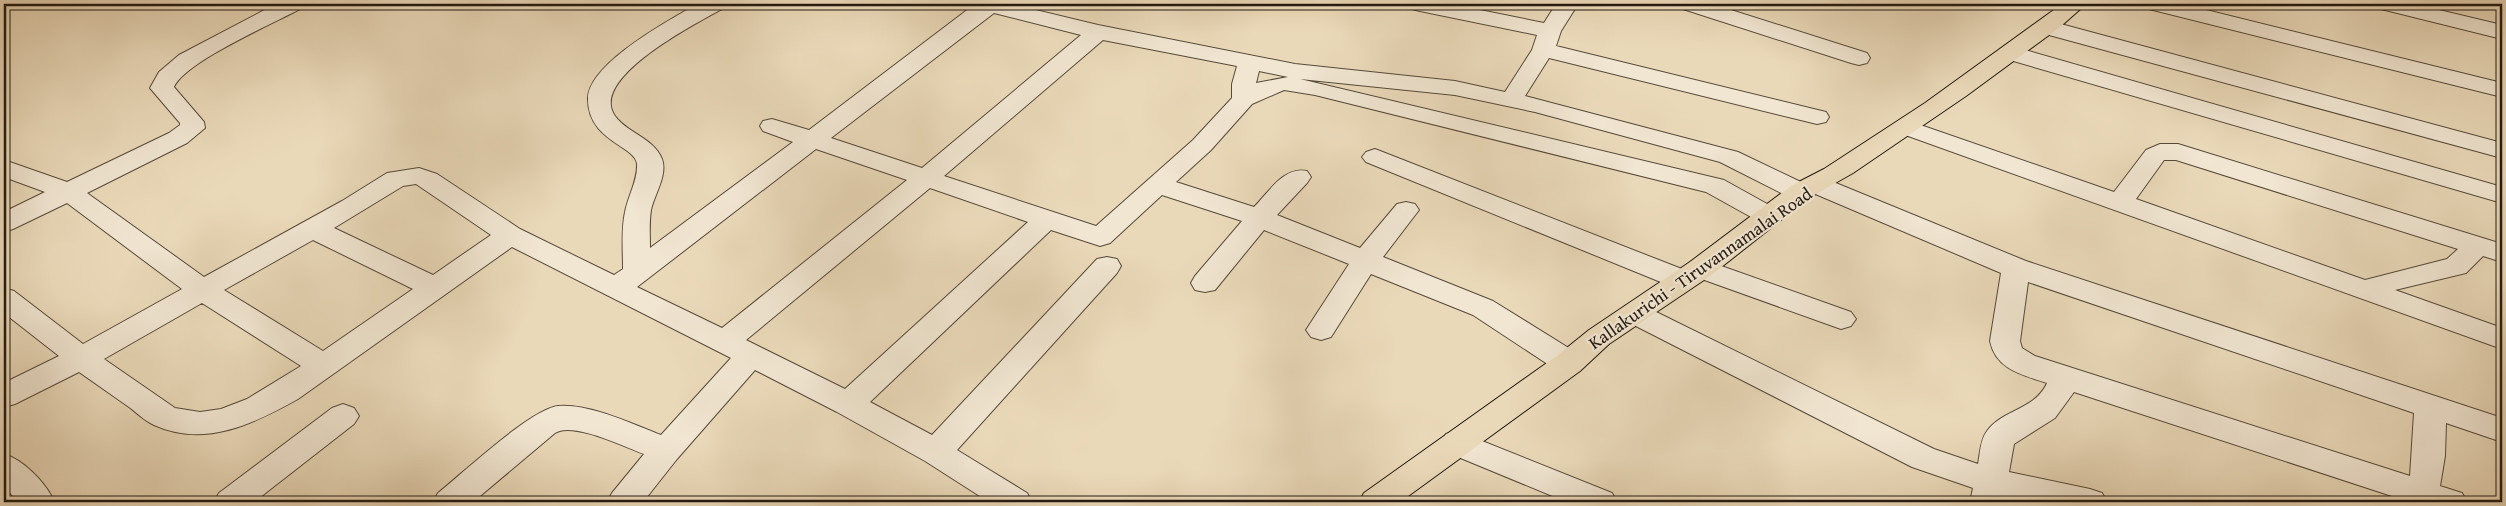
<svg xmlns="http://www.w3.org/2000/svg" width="2506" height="506" font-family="'Gentium Book Plus',serif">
	<rect width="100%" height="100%" fill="#ead9b9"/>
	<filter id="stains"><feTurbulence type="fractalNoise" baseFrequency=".004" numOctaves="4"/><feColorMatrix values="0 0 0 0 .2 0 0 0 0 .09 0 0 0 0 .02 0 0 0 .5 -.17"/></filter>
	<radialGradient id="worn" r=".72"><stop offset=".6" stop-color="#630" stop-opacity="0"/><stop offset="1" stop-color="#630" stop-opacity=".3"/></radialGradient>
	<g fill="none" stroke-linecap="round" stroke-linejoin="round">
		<defs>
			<path id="minor" d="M276 4H303L300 9C272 24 185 62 174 87L204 122 205 128 187 143 87 193 204 277 342 201 387 173 419 168 437 174 520 229 614 275 623 269C623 250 621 230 625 212 628 196 638 180 637 164 636 146 587 141 588 98 589 67 654 29 678 15 684 12 692 6 698 4 706 2 717 3 725 4L722 9C697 23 588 78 615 116 627 133 654 138 662 159 668 175 654 195 651 210 649 223 650 236 650 248L793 142 763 131 760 126 763 121 772 119 809 130 975 4H1011L1098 25 1295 64 1455 81 1505 92 1532 50 1537 35 1420 11 1412 9 1409 4H1450L1544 23 1556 4H1578L1561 31 1556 46 1826 112 1829 117 1826 122 1817 124 1549 58 1525 96 1738 152 1805 184 1808 179 1817 177 1826 179 2026 261 2502 418V442L2446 423 2445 456 2440 486 2462 493 2467 502H2399L2401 499 2074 392 2055 418 2014 444 2009 472 2090 489 2102 493 2107 502H2026L2004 497V502H1970L1973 488 1912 467 1626 321 1622 314 1626 307 1636 304 1646 307 1934 449 1978 464C1980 454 1980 440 1987 431 2003 409 2035 410 2047 383 2023 375 1996 370 1990 341L2001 273 1813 193 1809 198 1800 200 1791 198 1720 162 1535 112 1455 95 1300 79 1724 180 1778 210 1782 216 1778 222 1769 224 1760 222 1706 192 1315 95 1284 90 1252 104 1211 150 1176 182 1254 207C1269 192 1284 166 1307 171L1311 177 1307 183 1277 215 1360 248 1397 204 1406 202 1415 204 1419 210 1383 257 1493 301 1580 355 1584 363 1580 371 1569 374 1558 371 1473 315 1371 274 1331 337 1321 340 1311 337 1306 330 1349 264 1264 230 1215 290 1205 292 1195 290 1191 283 1195 276 1242 221 1162 195 1110 243 1100 246 1051 230 870 402 932 435 1097 259 1107 257 1117 259 1121 266 1117 273 957 450 1027 493 1032 502H989L925 461 837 412 755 370 677 459 643 502H607L612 493 644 454C625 447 572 421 555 433L473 502H433L438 493C463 473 531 409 558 406 588 403 633 424 661 435L731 358 512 247 298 399C253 424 205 448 154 425 145 421 137 413 129 407 112 395 96 384 79 372L15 404 4 407V383L59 356 4 313V288L14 291 83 344 182 289 67 203 13 229 4 232V212L45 192 4 177V160L67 182 169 133 180 125V123L150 88 159 72 179 55ZM994 13 1081 35 922 168 831 138ZM1103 40 1237 66 1232 84V98L1193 140 1096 226 944 176ZM1259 71 1288 77 1256 83ZM816 149 907 180 722 328 637 287ZM416 184 491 235 433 275 334 228 403 186ZM930 188 1028 222 845 389 746 340ZM313 240 413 289 323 351 224 290ZM2028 282 2414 413 2410 476 2035 356 2022 348 2020 341ZM202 303 301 366 247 399 221 409 200 412 175 408 104 359Z
				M1680 4H1712L1867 53 1870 58 1867 63 1859 65 1851 63 1683 9Z
				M2146 4H2182L2502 83V97L2149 9Z
				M2378 4H2414L2502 25V39L2381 9Z
				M2046 20 2502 143V158L2038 32 2035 27 2038 22Z
				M2011 46 2502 187V203L2003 58 2000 53 2003 48Z
				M1906 120 2114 192 2146 150 2160 144H2178L2502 244V262L2483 256 2466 273 2395 290 2502 328V349L1897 132 1894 127 1897 122ZM2164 160H2176L2458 249 2447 259 2365 280 2136 199Z
				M1375 149 1687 271 1686 269 1690 262 1700 260 1710 262 1851 312 1856 319 1851 326 1841 329 1696 277 1697 280 1693 287 1683 289 1673 287 1366 162 1362 157 1366 152Z
				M343 404 354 408 359 416 354 424 254 502H214L219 493 332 408Z
				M1457 431 1612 493 1617 502H1567L1446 452 1441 443 1446 434Z
				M4 454C23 460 43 480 52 497L49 502H19L4 487Z"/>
			<path id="trunk" d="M2062 4H2086L2060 27 1966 96 1853 173 1809 198 1710 276 1609 344 1580 371 1400 502H1359L1364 493 1558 355 1589 330 1690 262 1791 186 1824 169 1925 103Z"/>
		</defs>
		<use href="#minor" stroke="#564a3a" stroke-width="2"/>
		<use href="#trunk" stroke="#241a10" stroke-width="2"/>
		<use href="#minor" fill="#f1e6d2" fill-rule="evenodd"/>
		<use href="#trunk" fill="#ead9b9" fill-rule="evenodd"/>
	</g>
	<g text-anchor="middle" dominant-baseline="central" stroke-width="4.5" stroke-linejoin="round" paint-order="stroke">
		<g font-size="18" fill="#241a10" stroke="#f1e6d2">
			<text transform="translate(1700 268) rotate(-35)">Kallakurichi - Tiruvannamalai Road</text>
		</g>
	</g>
	<rect width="2506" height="506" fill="none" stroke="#ead9b9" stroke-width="20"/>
	<rect x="5" y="5" width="2496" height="496" fill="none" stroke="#241a10" stroke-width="2.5"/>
	<rect x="10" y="10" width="2486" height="486" fill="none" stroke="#241a10"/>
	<rect width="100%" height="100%" filter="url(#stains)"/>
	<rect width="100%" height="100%" fill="url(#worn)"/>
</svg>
